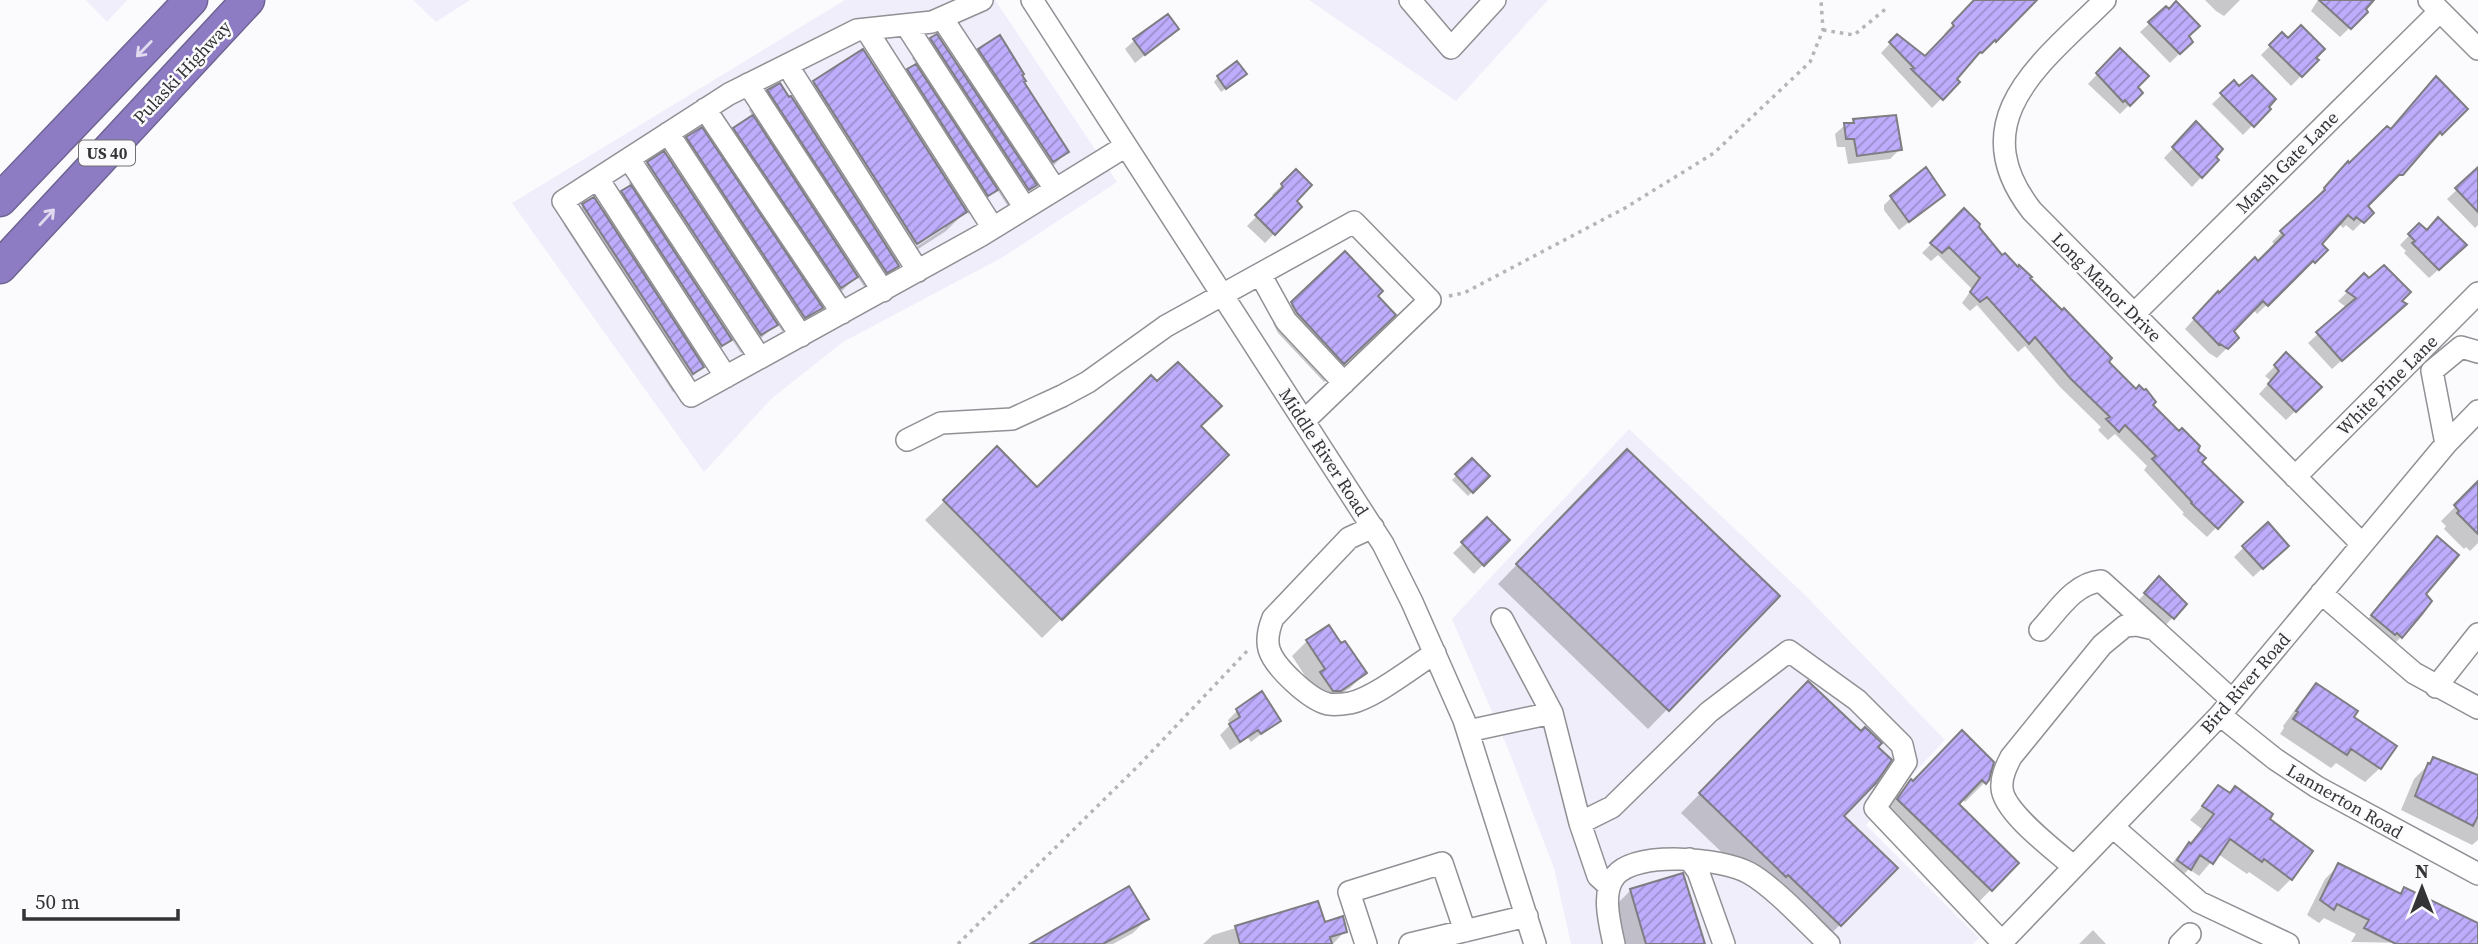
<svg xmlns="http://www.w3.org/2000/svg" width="2478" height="944" font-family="'Source Serif 4',serif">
	<defs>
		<pattern id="building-hatch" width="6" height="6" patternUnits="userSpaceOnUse" patternTransform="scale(1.75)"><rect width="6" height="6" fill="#beacfc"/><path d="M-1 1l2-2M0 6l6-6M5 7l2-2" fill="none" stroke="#9b8dcd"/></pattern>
	</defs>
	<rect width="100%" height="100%" fill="#fbfbfe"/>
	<path fill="#f0eefb" d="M86 0H127L107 22Z
		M413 0H470L436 22Z
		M845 0H995L1117 182 1003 257 843 342 771 399 704 472 512 203Z
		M1309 0H1548L1456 101Z
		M1629 429 1806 596 1945 740 1866 825 1979 938 1973 944H1571L1554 868 1508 749 1452 619Z"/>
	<path fill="#0003" fill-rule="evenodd" d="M1975 0H2034L1985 50 1984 49 1971 61 1955 79 1958 82 1932 108 1881 53 1897 36 1925 58 1946 36 1944 34Z
		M2205 0H2240L2224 16 2216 11Z
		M2318 0H2370L2364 9 2366 12 2340 37 2311 11Z
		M2166 8 2191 42 2170 63 2140 32Z
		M1177 29 1135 63 1125 49 1135 40Z
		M2282 34 2317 60 2291 86 2261 55Z
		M931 39 959 70 979 50 1022 82 1067 152 1048 171 1032 181 1035 185 1009 208 997 189 976 209 969 214 966 211 946 231 895 264 896 266 877 285 867 291 857 276 837 296 820 307 801 327 785 336 777 323 756 343 741 353 731 338 711 359 701 365 702 367 683 386 673 392 564 225 583 206 602 213 631 187 629 183 648 164 664 154 667 159 687 138 714 149 734 129 753 117 749 110 768 91 794 103 814 83 863 51 888 91 917 66 912 58ZM945 224V228L910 251 908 248Z
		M2120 50 2135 88 2141 93 2120 114 2088 84Z
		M1218 77 1240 78 1221 92 1214 82Z
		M2234 83 2268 109 2243 135 2212 104Z
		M2465 109 2432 143 2430 141 2392 183 2387 184 2366 206 2371 213 2353 231 2346 225 2343 228 2338 223 2320 244 2325 250 2257 314 2253 309 2231 331 2237 338 2217 358 2209 353 2185 329 2208 303 2258 264 2276 245 2272 242 2339 173 2390 130Z
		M1854 120 1900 149 1890 159 1848 164 1845 147H1837L1835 134 1845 125H1850Z
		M2196 124 2217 160 2192 187 2164 158Z
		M2478 170V225L2475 228 2447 199Z
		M1296 171 1295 201 1300 207 1265 243 1247 226 1275 198 1272 195Z
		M1894 195H1943L1899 230 1884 210V205Z
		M1964 211 2002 257 2028 278 2107 362 2195 451 2199 462 2241 502 2207 537 2182 514 2184 513 2144 470 2147 466 2115 434 2108 440 2098 430 2101 427 2060 387 2025 346 2018 352 1977 305 1970 311 1962 303 1972 289 1938 255 1931 261 1922 253Z
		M2419 225 2455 255 2429 278 2404 253 2406 251 2400 245Z
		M2364 276 2395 313 2332 369 2308 343 2347 308 2338 301Z
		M1376 296 1374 334 1324 382 1278 333 1273 323 1292 304Z
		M2286 355 2320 387 2286 420 2259 394 2271 381 2265 376Z
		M1199 426 1227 455 1042 638 925 520 997 449 1037 489Z
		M1472 460 1488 476 1468 496 1452 480Z
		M1608 471 1777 596 1648 729 1498 584Z
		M2475 487 2478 490V543L2470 551 2466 547 2464 549 2444 529 2446 526 2441 521Z
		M1487 520 1507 540 1474 574 1453 553Z
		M2268 524 2277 555 2253 577 2234 557Z
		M2437 539 2424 594 2401 637 2387 651 2358 631Z
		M2150 588 2185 604 2163 628 2136 603Z
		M1307 641 1365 673 1350 688 1324 705 1292 656Z
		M1808 683 1842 816 1896 868 1821 944 1766 895 1681 813Z
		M2317 685 2351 717 2380 768 2365 782 2336 763 2331 768 2280 734 2284 728 2283 726 2302 700Z
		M1237 711 1279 720 1251 742 1248 738 1230 750 1220 735 1230 725 1228 720Z
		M2434 759 2478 778V840L2472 845 2401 810 2414 779Z
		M1988 779 1965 802 1962 798 1956 804 2017 863 1972 909 1879 819 1892 800 1911 781 1912 783Z
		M2219 787 2267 819 2291 879 2278 892 2249 872 2247 874 2218 854 2199 876 2189 869 2176 882 2165 874 2176 858 2202 829 2190 820Z
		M2339 865 2399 895 2405 889 2478 925V944L2351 942 2356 934 2324 918 2319 923 2307 915 2325 879Z
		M1631 890 1703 944H1621L1611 910Z
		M1317 903 1323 924 1345 931 1333 944H1203L1213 935Z
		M1147 919 1133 933 1113 944H1034Z
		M2093 930 2106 944H2079Z"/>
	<path fill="url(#building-hatch)" stroke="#7e7d82" stroke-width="2" d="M1974 0H2037L1996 42 1995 40 1982 53 1980 52 1957 79 1960 82 1943 100 1911 69 1914 68 1889 42 1897 34 1925 56 1954 26 1952 23Z
		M2319 0H2374L2366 9 2368 12 2351 29Z
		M2176 1 2200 26 2189 36 2193 42 2180 54 2148 22 2166 6 2169 9Z
		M1168 14 1179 29 1145 55 1133 39Z
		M2301 25 2325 49 2316 58 2319 60 2302 77 2269 45 2282 32 2288 38Z
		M937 34 1037 185 1029 190 930 38Z
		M1000 35 1024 74 1022 75 1026 81 1024 82 1069 152 1053 162 978 49Z
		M2120 48 2149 76 2138 87 2143 93 2130 106 2125 100 2123 102 2096 73Z
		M863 49 967 212 917 244 813 81Z
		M1237 61 1247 74 1226 89 1217 76Z
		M916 64 998 190 988 196 907 69Z
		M2252 75 2276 99 2269 107 2271 109 2254 127 2220 93 2234 80 2239 86Z
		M2436 76 2468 109 2442 135 2440 132 2403 175H2399L2368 206 2374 213 2364 223 2356 217 2354 220 2348 215 2322 244 2328 250 2315 263 2313 261 2268 306 2263 301 2234 331 2239 338 2228 349 2220 344 2219 345 2193 318 2218 291 2219 293 2255 257 2258 261 2284 235 2280 231 2325 190 2324 188 2348 161 2349 163 2387 126 2391 129Z
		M780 83 789 97 791 96 899 266 887 273 767 90Z
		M753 115 858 277 841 288 733 128Z
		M1896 115 1902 150 1857 156 1854 139H1846L1844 123H1854L1853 119Z
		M2196 121 2223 149 2216 157 2219 160 2202 178 2172 147Z
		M702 127 823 308 805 318 686 137Z
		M664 151 778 325 761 335 647 162Z
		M1926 167 1945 195 1909 222 1890 196Z
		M2478 167V212L2455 188Z
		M1296 169 1312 185 1297 201 1302 207 1275 235 1255 215 1283 187 1281 184Z
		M631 185 732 340 722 346 621 191Z
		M594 197 704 367 693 374 582 204Z
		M1964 208 1980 224 1979 227 2002 255 2005 253 2018 267 2019 265 2032 277 2030 278 2062 310 2064 308 2112 358 2109 362 2136 389 2139 385 2144 390 2146 389 2156 402 2153 405 2179 431 2182 428 2200 446 2198 451 2206 458 2202 462 2243 502 2218 529 2191 503 2192 502 2152 459 2156 456 2125 425 2119 432 2106 419 2110 417 2070 378 2035 337 2029 344 1987 297 1980 302 1970 292 1980 278 1949 247 1942 253 1930 243Z
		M2438 217 2467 245 2439 270 2412 243 2415 241 2408 234 2419 223 2427 230Z
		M1345 251 1383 291 1378 296 1396 315 1344 364 1297 313 1291 302Z
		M2384 265 2411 292 2402 301 2407 304 2342 361 2316 332 2356 298 2346 291 2364 273 2369 278Z
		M2286 352 2322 387 2296 412 2268 384 2279 371 2274 365Z
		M1178 362 1222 406 1201 426 1229 455 1062 620 943 500 997 446 1037 487 1151 375 1157 381Z
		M1627 449 1780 596 1669 711 1516 564Z
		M1472 458 1490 476 1473 493 1455 474Z
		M2478 481V534L2457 513 2459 511 2454 505Z
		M1487 517 1510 540 1484 566 1461 542Z
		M2268 522 2289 546 2263 569 2242 546Z
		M2437 536 2459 555 2426 594 2432 601 2422 614 2402 638 2397 633 2395 635 2371 615Z
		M2159 576 2187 604 2174 619 2144 593Z
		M1329 625 1341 643 1345 641 1367 673 1341 691H1333L1320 672 1325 669 1306 640Z
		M1808 681 1861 731 1865 727 1882 743 1878 747 1892 760 1876 783 1844 816 1898 868 1841 926 1788 875 1786 877 1699 793Z
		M2316 683 2358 711 2354 717 2397 746 2381 769 2351 749 2347 755 2293 719 2298 712 2296 711Z
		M1262 691 1281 721 1261 734 1258 730 1240 742 1229 724 1240 717 1236 709Z
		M1962 730 1994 762 1989 780 1986 784 1982 780 1959 804 2019 863 1992 891 1897 799 1911 779 1913 781Z
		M2433 757 2478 775V816L2473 826 2415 796 2428 763 2430 764Z
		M2218 785 2230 793 2235 786 2273 814 2270 819 2313 851 2292 880 2264 859 2262 862 2230 839 2213 864 2200 855 2191 870 2177 860 2189 842 2191 844 2214 814 2202 806Z
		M2338 863 2401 894 2404 887 2478 923V944H2396L2364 928 2369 920 2337 904 2334 910 2320 900Z
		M1683 873 1705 944H1646L1630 889Z
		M1129 886 1149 919 1103 944H1030Z
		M1318 901 1325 922 1343 916 1347 932 1330 937 1332 944H1240L1235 926Z"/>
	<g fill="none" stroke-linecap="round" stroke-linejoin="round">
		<defs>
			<path id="minor" d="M982 0 932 22 857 30 729 94 563 201 691 396 980 236 1126 146
				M1032 0 1383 544 1412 602 1464 720 1535 944
				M1410 0 1451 48 1495 0
				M2105 0C2044 61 1960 119 2032 211L2362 544
				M2429 0 2478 49
				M942 18 1055 189
				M906 25 1025 208
				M866 29 993 228
				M787 65 918 271
				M748 84 883 291
				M705 109 842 313
				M668 133 801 336
				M629 159 760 358
				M598 179 726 377
				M1260 274 1286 321 1344 383
				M2134 314 2440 11
				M907 440 941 423 1012 419 1062 396 1088 382 1166 326 1354 222 1430 300 1304 421
				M2446 444 2432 371 2461 347 2478 352
				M2295 477 2478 293
				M1373 527 1349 538 1273 618C1269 628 1266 638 1269 649 1274 667 1310 700 1328 704 1334 705 1344 704 1350 703 1374 698 1413 667 1435 653
				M2321 593 2414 673 2478 708
				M1502 619 1552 713
				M2040 630C2057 612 2074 583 2101 581L2154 629
				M2436 687 2478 634
				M2220 715 2275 759 2317 787 2478 874
				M1468 731 1552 713 1580 823 1598 876 1609 886
				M1580 823 1612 807 1709 712 1789 651 1857 700 1902 745 1906 762 1875 808 2002 942
				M2113 827 2199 902 2288 944
				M1689 859 1698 871 1724 944
				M2074 867C2056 851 2003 812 2002 788 2001 777 2006 767 2011 757L2102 645 2125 626 2137 625 2154 629 2232 700
				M1366 944 1349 892 1442 863 1465 931
				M1410 944 1527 916
				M1614 944C1610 925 1601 892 1615 876 1636 850 1722 858 1749 873 1773 886 1808 924 1829 944
				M2000 944 2220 715 2446 444 2478 411
				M2180 944 2190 934"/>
			<path id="highway" d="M0 200 191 0
				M0 267 248 0"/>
		</defs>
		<use href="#minor" stroke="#909095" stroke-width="24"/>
		<use href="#highway" stroke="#6e6392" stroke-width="35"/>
		<path stroke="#b5b5b7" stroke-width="3.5" stroke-dasharray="3.5 5" stroke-linecap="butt" d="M1823 30 1854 35 1888 7
			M1449 296 1464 293 1625 208 1714 153 1810 62 1823 30 1821 0
			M958 944 1139 765 1249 649"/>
		<use href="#minor" stroke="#fff" stroke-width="21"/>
		<use href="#highway" stroke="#8d7cc3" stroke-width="32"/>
	</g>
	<defs><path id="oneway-shaft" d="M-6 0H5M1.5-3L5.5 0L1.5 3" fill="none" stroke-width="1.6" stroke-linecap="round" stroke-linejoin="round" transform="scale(1.75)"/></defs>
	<g stroke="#e0dbef">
		<use href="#oneway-shaft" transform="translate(144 49) rotate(134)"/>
		<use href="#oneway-shaft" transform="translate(47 217) rotate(-47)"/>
	</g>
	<g text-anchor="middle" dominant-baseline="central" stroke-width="5" stroke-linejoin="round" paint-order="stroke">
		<rect fill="#fbfbfe" stroke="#707072" stroke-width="2" x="79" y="140.5" width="56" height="25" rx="5"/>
		<g font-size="16" font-weight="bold" fill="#343436">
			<text x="107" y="153">US 40</text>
		</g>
		<g font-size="18" fill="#343436" stroke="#fbfbfe">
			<text transform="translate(182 72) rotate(-47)">Pulaski Highway</text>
			<text transform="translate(2287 162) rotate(-45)">Marsh Gate Lane</text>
			<text transform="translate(2107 287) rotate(45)">Long Manor Drive</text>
			<text transform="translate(2387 385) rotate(-45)">White Pine Lane</text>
			<text transform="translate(1324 452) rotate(57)">Middle River Road</text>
			<text transform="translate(2245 683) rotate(-49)">Bird River Road</text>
			<text transform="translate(2345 801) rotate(30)">Lannerton Road</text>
		</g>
	</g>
	<g transform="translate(2422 888)" stroke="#fbfbfe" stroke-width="5" paint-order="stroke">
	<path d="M0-5L12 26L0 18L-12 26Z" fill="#343436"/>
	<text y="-10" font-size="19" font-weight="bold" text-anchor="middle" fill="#343436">N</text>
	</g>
	<path d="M24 909v10h154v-10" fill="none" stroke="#343436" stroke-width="3.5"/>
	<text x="35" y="909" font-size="21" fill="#343436" stroke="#fbfbfe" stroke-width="5" paint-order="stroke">50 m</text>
</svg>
